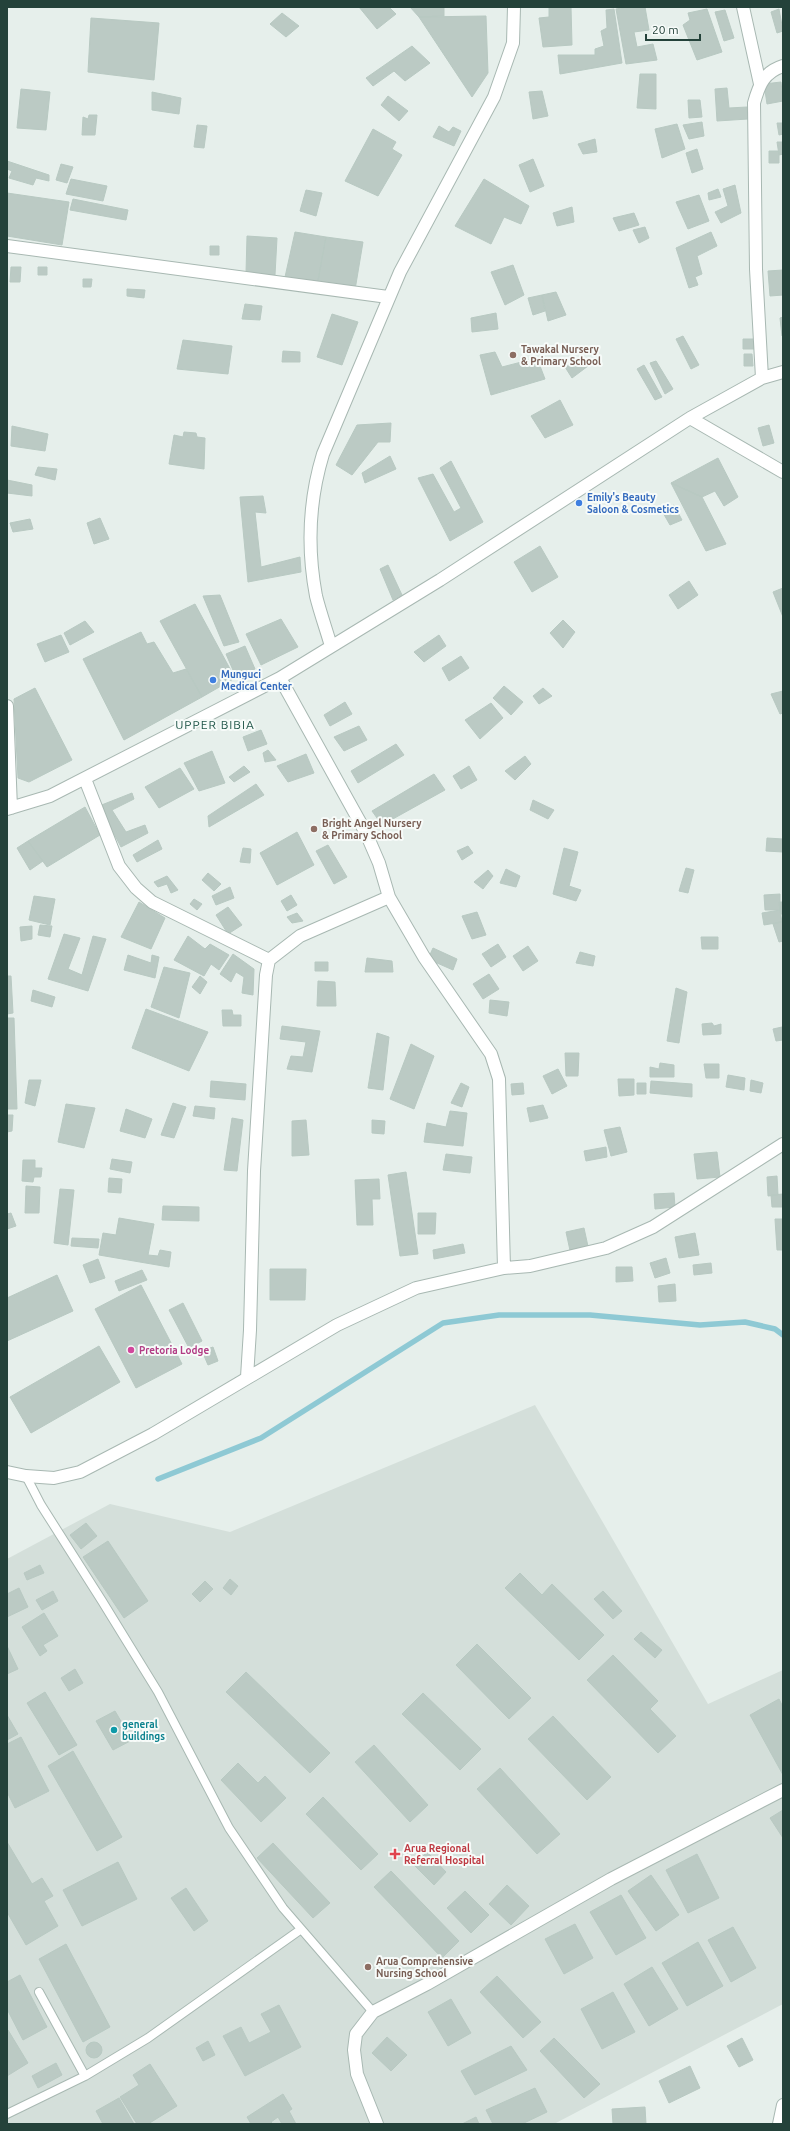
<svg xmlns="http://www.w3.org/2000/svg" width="790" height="2131" font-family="Ubuntu,sans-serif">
	<rect width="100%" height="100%" fill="#e6efeb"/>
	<path fill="#d4dfda" d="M535 1405 708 1704 783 1670V2004L554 2124H7V1559L110 1504 230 1532Z"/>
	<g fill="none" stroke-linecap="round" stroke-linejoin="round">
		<path stroke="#8ec9d4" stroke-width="5.5" d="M158 1479 261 1438 443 1323 499 1315H590L700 1325 745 1322 775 1329 783 1335"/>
	</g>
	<path fill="#bbcac4" stroke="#b8c9c2" d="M359 7H389L396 14 377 29Z
		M410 7H444V16L419 17Z
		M549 7H571L572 45 543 47 539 18 549 17Z
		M627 7H645L649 30 634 32 637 47 653 44 657 60 626 64 616 9Z
		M614 9 622 63 560 74 558 55H595V49L604 46 601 31 607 28 606 10Z
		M707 9 722 52 697 60 683 25 690 20 688 13Z
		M779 9 783 31 777 33 771 12Z
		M725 10 734 38 724 41 715 12Z
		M282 13 299 26 286 37 270 24Z
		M486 16 488 73 472 97 419 17Z
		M91 18 159 23 154 80 88 72Z
		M412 46 430 63 405 81 394 71 373 86 366 78Z
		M640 74H656V109L637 108Z
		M781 82 783 101 767 104 764 84Z
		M727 88 729 108 747 107 748 119 717 121 715 89Z
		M21 89 50 92 46 130 17 128Z
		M542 91 548 116 533 119 529 92Z
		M152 92 181 98 179 114 152 110Z
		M388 96 408 111 399 121 381 105Z
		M688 100H700L702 117 689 118Z
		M89 115H97L95 135H82L83 117 88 119Z
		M702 122 704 136 689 139 683 125Z
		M777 123H783V134L779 135Z
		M677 124 685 149 662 158 655 129Z
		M197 125 207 126 204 148 194 147Z
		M439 126 449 132 453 127 461 131 454 146 433 137Z
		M373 129 396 142 392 149 402 155 378 196 345 181Z
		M595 139 597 152 583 154 578 144Z
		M777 142H783V154L779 155Z
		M697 149 703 169 692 173 686 153Z
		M769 151H779V163H769Z
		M533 159 544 186 530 192 519 165Z
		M7 161 49 175V181L36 178 33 185 9 178 12 171 7 169Z
		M61 164 73 167 67 183 56 180Z
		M71 179 107 186 103 201 66 194Z
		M484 179 529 206 521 224 504 217 491 244 455 226Z
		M735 185 741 213 721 223 715 212 728 206 723 189Z
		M718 189 721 197 709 200 708 193Z
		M306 190 322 193 316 216 300 211Z
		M7 193 69 202 62 245 7 236Z
		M699 195 709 221 688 229 676 202Z
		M73 199 128 210 126 220 70 210Z
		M572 207 574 222 557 226 553 213Z
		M634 213 639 225 619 231 613 218Z
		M645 227 649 238 639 243 633 230Z
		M295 232 326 237 317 286 285 277Z
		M711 232 717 246 697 256 702 274 695 277 698 285 689 288 676 248Z
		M247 236 277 238 275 275 246 273Z
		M326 237 363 242 355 290 317 286Z
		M210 246H219V255H210Z
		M513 265 524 295 505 305 491 272Z
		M11 267H21L20 282H10Z
		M38 267H47V275H38Z
		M783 270V295L770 296 768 271Z
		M83 279H92L91 287H83Z
		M127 289 145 290 144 298 127 296Z
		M556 292 566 315 548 321 542 295Z
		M542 295 545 311 533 315 528 298Z
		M245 304 262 306 260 320 242 319Z
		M496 313 498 329 472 332 471 318Z
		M332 314 358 322 342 365 317 357Z
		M783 317V336H782L780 318Z
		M683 336 699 365 691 369 676 339Z
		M743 339H754V349H743Z
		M183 340 232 346 228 374 177 369Z
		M283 351 300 352V362H282Z
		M495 352 502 367 537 358 545 379 491 395 480 355Z
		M744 354H752L753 366H744Z
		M581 356 588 366 572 378 565 367Z
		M656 361 673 389 665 394 650 363Z
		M644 365 662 397 655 400 637 369Z
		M560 400 573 425 545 438 531 416Z
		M391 423 390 442H378L352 475 336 465 357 425Z
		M769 425 774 443 763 446 758 428Z
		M12 426 48 434 45 451 11 446Z
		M184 432 196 433 197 437 205 438 204 469 169 464 174 435 183 437Z
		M390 456 396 469 365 483 362 473Z
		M718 458 738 497 724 506 715 491 702 497 671 483Z
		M451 461 483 522 450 541 418 478 433 474 454 512 461 508 440 468Z
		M38 467 57 469 55 480 35 475Z
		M7 480 32 485V496L7 493Z
		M671 483 702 497 726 544 706 551Z
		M263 496 266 513 255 512 261 567 300 557 301 572 248 582 240 497Z
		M674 505 682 520 670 525 662 511Z
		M100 518 109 539 94 544 87 523Z
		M30 519 33 529 13 532 10 523Z
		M540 546 558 577 532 592 514 562Z
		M388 565 402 595 393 600 380 569Z
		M689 581 698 595 678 609 669 595Z
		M783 588V617L773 592Z
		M220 595 239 642 224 646 203 596Z
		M195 604 235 678 202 697 160 621Z
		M281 619 298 647 261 665 246 634Z
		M563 620 575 632 563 648 550 633Z
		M85 621 94 632 70 645 64 633Z
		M141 632 147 644 154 642 173 673 186 669 202 697 124 740 83 659Z
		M61 635 69 652 45 662 37 644Z
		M439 635 446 646 424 662 414 652Z
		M245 646 255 669 236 677 226 654Z
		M461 656 469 668 449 681 442 668Z
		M504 686 523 702 511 715 493 698Z
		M35 688 72 760 29 782 18 778 14 699Z
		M543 688 552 696 539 704 533 696Z
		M783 691V713L780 714 771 694Z
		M345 702 352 714 330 726 324 715Z
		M491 703 503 718 480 739 465 720Z
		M359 726 367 740 344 751 334 737Z
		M261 730 267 744 248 751 243 737Z
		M396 744 404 755 358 783 351 771Z
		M268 750 276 760 265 762 263 753Z
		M212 751 225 783 199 791 184 763Z
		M306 754 314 773 288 782 277 766Z
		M525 756 531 764 515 780 505 771Z
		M244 766 250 772 234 782 229 777Z
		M469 766 477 780 461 789 453 776Z
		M180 768 194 789 159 808 145 787Z
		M434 774 445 790 382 825 372 811Z
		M256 784 264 795 209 827 208 816Z
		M132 793 134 799 112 810 126 832 145 825 148 833 121 847 99 806Z
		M533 800 554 810 548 819 530 810Z
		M85 807 100 835 47 867 28 841Z
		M297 832 314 865 277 885 260 853Z
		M767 838 783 839V852L766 851Z
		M158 840 162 849 137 862 133 855Z
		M28 841 43 861 30 870 17 848Z
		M328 845 347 877 334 884 316 851Z
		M468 846 473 853 462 860 457 851Z
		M243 848 251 849 250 863 240 862Z
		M564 848 578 852 569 886 581 890 576 901 553 894Z
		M686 868 694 870 688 893 679 891Z
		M506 869 520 876 516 887 500 883Z
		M488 870 493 876 483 889 474 882Z
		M208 873 221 884 214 891 202 880Z
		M167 876 178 890 171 893 167 884 158 887 154 882Z
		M230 887 234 898 216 905 212 896Z
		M780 894V910H765L764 895Z
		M291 895 297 905 287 911 281 901Z
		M34 896 55 899 50 925 29 920Z
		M194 899 202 904 197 910 190 904Z
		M139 902 165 918 151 949 121 937Z
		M779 902H783V917L780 910Z
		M228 907 242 925 228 934 216 915Z
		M780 910 782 922 764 925 762 913Z
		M477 912 486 935 472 939 462 916Z
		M297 913 303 921 292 923 287 917Z
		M783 921V941L779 942 773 924Z
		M40 925 52 926 50 937 38 935Z
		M32 926V939L21 941 20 927Z
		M64 934 80 938 68 969 82 975 93 936 106 939 88 991 48 979Z
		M188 936 205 949 210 944 229 955 219 970 211 964 204 976 174 960Z
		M701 937H718V949H702Z
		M498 944 506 957 491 967 482 954Z
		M528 946 538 961 523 971 513 956Z
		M433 948 457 959 453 970 428 959Z
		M580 952 595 956 593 966 576 963Z
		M233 954 254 969 253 995 242 993 244 977 236 972 231 982 220 974Z
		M128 955 151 963 152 955 159 957 155 978 124 970Z
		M367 958 392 961 393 972H365Z
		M315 962H328V971H315Z
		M164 967 190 973 179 1018 151 1007Z
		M489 974 499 989 483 999 473 984Z
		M7 976H11L13 1013 7 1014Z
		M200 976 207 982 200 994 192 987Z
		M318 981 335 982 336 1006H317Z
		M676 988 687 992 679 1043 667 1041Z
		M33 990 55 997 52 1007 31 1001Z
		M490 1000 509 1002 507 1016 489 1013Z
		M146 1009 208 1032 189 1071 132 1048Z
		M222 1010H232L233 1015H241V1026H223Z
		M7 1018H14L17 1109H7Z
		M712 1023 714 1026 721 1024V1034L703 1035 702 1024Z
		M282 1026 320 1031 312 1072 287 1069 291 1056 303 1057 306 1042 280 1039Z
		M782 1027 783 1040 776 1041 773 1029Z
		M377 1033 389 1037 383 1090 368 1088Z
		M411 1044 434 1056 414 1109 390 1099Z
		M565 1053H579L578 1076H566Z
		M660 1063 674 1065V1077H650V1067L659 1069Z
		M704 1064H719V1078H706Z
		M558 1069 567 1086 552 1094 543 1076Z
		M728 1075 745 1078 744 1090 726 1087Z
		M618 1079H634V1095L619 1096Z
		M29 1080H41L35 1106 25 1103Z
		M751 1080 763 1083 761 1093 750 1091Z
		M211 1081 246 1084 245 1100 210 1097Z
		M651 1081 692 1084V1097L650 1093Z
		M461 1083 469 1087 462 1107 451 1103Z
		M523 1083 524 1094 512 1095 511 1084Z
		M637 1083H646V1094H637Z
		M173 1103 186 1107 174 1138 161 1135Z
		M66 1104 95 1108 84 1148 58 1142Z
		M543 1105 548 1118 530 1122 527 1108Z
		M195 1106 215 1108 214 1119 193 1116Z
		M126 1109 152 1119 145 1138 120 1131Z
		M450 1111 467 1113 463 1146 424 1142 427 1123 446 1127Z
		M7 1115H13L12 1131 7 1132Z
		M232 1118 243 1120 237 1171 224 1170Z
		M306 1120 309 1155 292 1156V1121Z
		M372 1120 385 1121 384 1134 372 1133Z
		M620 1127 627 1152 611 1156 604 1130Z
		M606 1147 607 1157 586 1161 584 1151Z
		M717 1152 720 1177 697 1179 694 1154Z
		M446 1154 472 1157 470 1173 443 1170Z
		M112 1159 132 1162 130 1173 110 1169Z
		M23 1160H35V1168H42L41 1177H34L33 1182 22 1181Z
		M406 1172 418 1254 400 1256 388 1175Z
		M777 1176 778 1195 768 1196 767 1177Z
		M109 1178 122 1179 121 1193 108 1192Z
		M379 1179 380 1199H372L373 1225H357L355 1180Z
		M26 1186 40 1187 39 1213H25Z
		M60 1189 74 1190 68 1245 54 1243Z
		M674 1193 675 1207 655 1209 654 1194Z
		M783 1194V1207H772L771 1195Z
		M163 1206 199 1207V1221L162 1220Z
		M11 1213 16 1226 7 1229V1214Z
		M418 1213H436L435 1234H418Z
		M119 1218 154 1224 148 1255 158 1256 160 1250 171 1252 169 1267 99 1255 103 1233 116 1235Z
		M775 1219H783V1250H777Z
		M584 1228 589 1251 571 1255 566 1232Z
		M695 1233 699 1255 679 1258 675 1237Z
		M72 1238 99 1239 98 1248 71 1246Z
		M463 1244 465 1253 434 1259 433 1250Z
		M666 1258 670 1273 655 1278 650 1263Z
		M98 1259 105 1278 90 1283 83 1265Z
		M711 1263 712 1273 694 1275 693 1265Z
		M616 1267H632L633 1281 616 1282Z
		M270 1269H306L305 1300H270Z
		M142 1270 147 1280 119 1291 115 1281Z
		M57 1275 73 1311 7 1341V1298Z
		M675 1284 676 1301 659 1302 658 1286Z
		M141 1285 182 1364 136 1388 95 1309Z
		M183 1303 202 1341 189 1348 169 1310Z
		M99 1346 120 1382 31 1433 10 1397Z
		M213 1347 218 1361 208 1365 202 1351Z
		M86 1523 97 1536 81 1549 70 1535Z
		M108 1541 148 1601 124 1618 83 1557Z
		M40 1565 44 1573 27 1580 24 1573Z
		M520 1573 542 1595 552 1584 604 1635 579 1660 505 1588Z
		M230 1579 238 1586 231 1595 223 1588Z
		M205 1581 213 1589 200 1602 192 1594Z
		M19 1588 28 1607 7 1617V1594Z
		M53 1591 58 1601 42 1610 36 1600Z
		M603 1591 622 1611 613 1619 594 1599Z
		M44 1613 58 1636 43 1645 47 1651 40 1656 22 1627Z
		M641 1632 662 1650 655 1658 634 1639Z
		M477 1644 531 1698 509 1719 456 1665Z
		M7 1646 18 1669 7 1674Z
		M613 1655 658 1701 650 1709 676 1736 658 1753 587 1680Z
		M75 1669 83 1683 69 1691 61 1678Z
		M246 1672 330 1753 310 1773 226 1692Z
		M45 1692 77 1745 59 1755 27 1703Z
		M423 1693 481 1749 460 1770 402 1714Z
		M779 1699 783 1707V1775L750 1715Z
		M115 1711 132 1740 113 1750 96 1721Z
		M7 1715 18 1734 7 1740Z
		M553 1716 611 1777 587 1800 528 1739Z
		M21 1737 49 1791 15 1808 7 1792V1744Z
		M374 1745 428 1805 410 1822 355 1762Z
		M73 1751 122 1837 97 1851 48 1766Z
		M238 1763 258 1783 265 1776 286 1798 261 1822 221 1780Z
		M500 1768 560 1834 537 1854 477 1789Z
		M323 1797 378 1854 361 1870 306 1814Z
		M783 1810V1838L770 1818Z
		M7 1842 32 1884 42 1878 53 1896 44 1901 58 1926 26 1945 7 1912Z
		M273 1843 330 1903 313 1918 257 1858Z
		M427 1852 446 1872 434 1885 414 1865Z
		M697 1854 719 1898 688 1913 666 1870Z
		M118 1862 137 1899 82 1926 63 1890Z
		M391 1871 459 1941 442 1958 374 1887Z
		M651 1875 679 1915 656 1931 628 1891Z
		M507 1885 529 1906 511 1925 489 1904Z
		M186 1888 208 1921 194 1931 171 1898Z
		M465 1891 489 1915 471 1933 447 1908Z
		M621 1895 646 1938 616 1955 590 1912Z
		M575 1924 593 1958 564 1974 545 1939Z
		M733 1927 756 1968 731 1982 708 1940Z
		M698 1942 723 1986 687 2006 662 1963Z
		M66 1944 110 2027 83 2042 39 1959Z
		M652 1967 678 2009 649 2026 624 1984Z
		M20 1975 47 2027 23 2040 7 2009V1982Z
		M497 1976 541 2022 523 2038 480 1992Z
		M613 1992 635 2032 602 2049 581 2009Z
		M451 1999 471 2033 448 2046 428 2012Z
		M279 2005 301 2047 245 2076 223 2036 241 2027 249 2043 271 2032 261 2014Z
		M8 2030 28 2063 7 2076V2031Z
		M387 2037 407 2055 391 2071 372 2053Z
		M554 2038 600 2084 584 2098 540 2051Z
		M742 2038 753 2060 739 2067 727 2046Z
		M208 2041 215 2055 203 2061 196 2048Z
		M86 2050a8 8 0 1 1 16 0a8 8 0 1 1-16 0Z
		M511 2046 527 2070 475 2095 461 2071Z
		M56 2063 62 2075 38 2088 32 2076Z
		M150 2064 177 2106 148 2124H137L120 2097 139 2085 133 2075Z
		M690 2066 700 2088 669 2103 659 2081Z
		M535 2088 547 2112 522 2124H493L486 2110Z
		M283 2094 292 2109 289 2111 296 2124H282L278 2117 271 2122 273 2124H251L247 2117Z
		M119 2098 134 2124H103L96 2111Z
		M645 2107 646 2124H613L612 2109Z
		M476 2117 479 2124H462Z"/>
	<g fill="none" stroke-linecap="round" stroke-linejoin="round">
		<defs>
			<path id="service" d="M26 1476 41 1505 102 1601 158 1692 229 1828 283 1908 373 2012
				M39 1992 85 2076
				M7 2114 85 2076 148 2038 300 1930"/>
			<path id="minor" d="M743 7 760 84
				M7 246 388 297
				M762 378 756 269 754 103C759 85 764 72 783 66
				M690 418 783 472
				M331 646C326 629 320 612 316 596 307 548 309 500 323 454L400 272 494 97 513 43 514 7
				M280 678 366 833 379 863 389 897 424 957 491 1054 499 1079 504 1268
				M7 706 11 808
				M85 779 119 866 136 888 152 902 269 960
				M7 809 50 796 280 678 440 580 690 418 762 378 783 372
				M247 1377 250 1330 254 1171 266 975 269 960 300 936 389 897
				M7 1472 26 1476 54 1478 80 1472 153 1434 337 1325 416 1288 504 1268 530 1266 606 1248 653 1227 783 1144
				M377 2124 357 2074 354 2050 356 2034 373 2012 427 1984 611 1879 783 1790
				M779 2124 783 2105"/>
		</defs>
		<use href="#service" stroke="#a8b8b2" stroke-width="10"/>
		<use href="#minor" stroke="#a8b8b2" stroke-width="14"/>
		<use href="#service" stroke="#fff" stroke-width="8"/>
		<use href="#minor" stroke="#fff" stroke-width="12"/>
	</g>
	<g fill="#8d6e63" stroke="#f7fbf9" stroke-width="1.5">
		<circle cx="513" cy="355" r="4"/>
		<circle cx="314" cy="829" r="4"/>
		<circle cx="368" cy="1967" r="4"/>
	</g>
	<g fill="#3f7fe0" stroke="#f7fbf9" stroke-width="1.5">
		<circle cx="579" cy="503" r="4"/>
		<circle cx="213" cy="680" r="4"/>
	</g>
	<circle fill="#d1479c" stroke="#f7fbf9" stroke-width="1.5" cx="131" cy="1350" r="4"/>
	<circle fill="#0f9aa8" stroke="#f7fbf9" stroke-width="1.5" cx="114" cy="1730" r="4"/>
	<path fill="#e0444e" stroke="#f7fbf9" stroke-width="1.5" d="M393 1848h4v4h4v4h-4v4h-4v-4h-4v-4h4z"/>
	<g text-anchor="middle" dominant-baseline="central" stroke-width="4" stroke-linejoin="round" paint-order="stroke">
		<g font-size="10" font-weight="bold" fill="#785e54" stroke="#f7fbf9" text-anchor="start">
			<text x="521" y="349">Tawakal Nursery<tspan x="521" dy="12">&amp; Primary School</tspan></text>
			<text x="322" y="823">Bright Angel Nursery<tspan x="322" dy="12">&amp; Primary School</tspan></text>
			<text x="376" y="1961">Arua Comprehensive<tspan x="376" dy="12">Nursing School</tspan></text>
		</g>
		<g font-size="10" font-weight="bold" fill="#366cbe" stroke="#f7fbf9" text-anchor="start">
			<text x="587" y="497">Emily's Beauty<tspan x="587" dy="12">Saloon &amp; Cosmetics</tspan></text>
			<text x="221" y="674">Munguci<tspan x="221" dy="12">Medical Center</tspan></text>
		</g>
		<g font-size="10" font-weight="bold" fill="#b23c85" stroke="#f7fbf9" text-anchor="start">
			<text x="139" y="1350">Pretoria Lodge</text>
		</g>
		<g font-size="10" font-weight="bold" fill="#0d838f" stroke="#f7fbf9" text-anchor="start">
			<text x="122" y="1724">general<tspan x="122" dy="12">buildings</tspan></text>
		</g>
		<g font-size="10" font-weight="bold" fill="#be3a42" stroke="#f7fbf9" text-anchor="start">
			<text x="404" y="1848">Arua Regional<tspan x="404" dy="12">Referral Hospital</tspan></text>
		</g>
		<g font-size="12" letter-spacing="1" fill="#1f5548" stroke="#f7fbf9">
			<text x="215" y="724">UPPER BIBIA</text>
		</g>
	</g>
	<rect width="790" height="2131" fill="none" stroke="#24423a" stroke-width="16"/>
	<path d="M646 34v6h54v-6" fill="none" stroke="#24423a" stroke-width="2"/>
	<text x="652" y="34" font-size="12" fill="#24423a" stroke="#f7fbf9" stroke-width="3" paint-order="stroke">20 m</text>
</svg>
